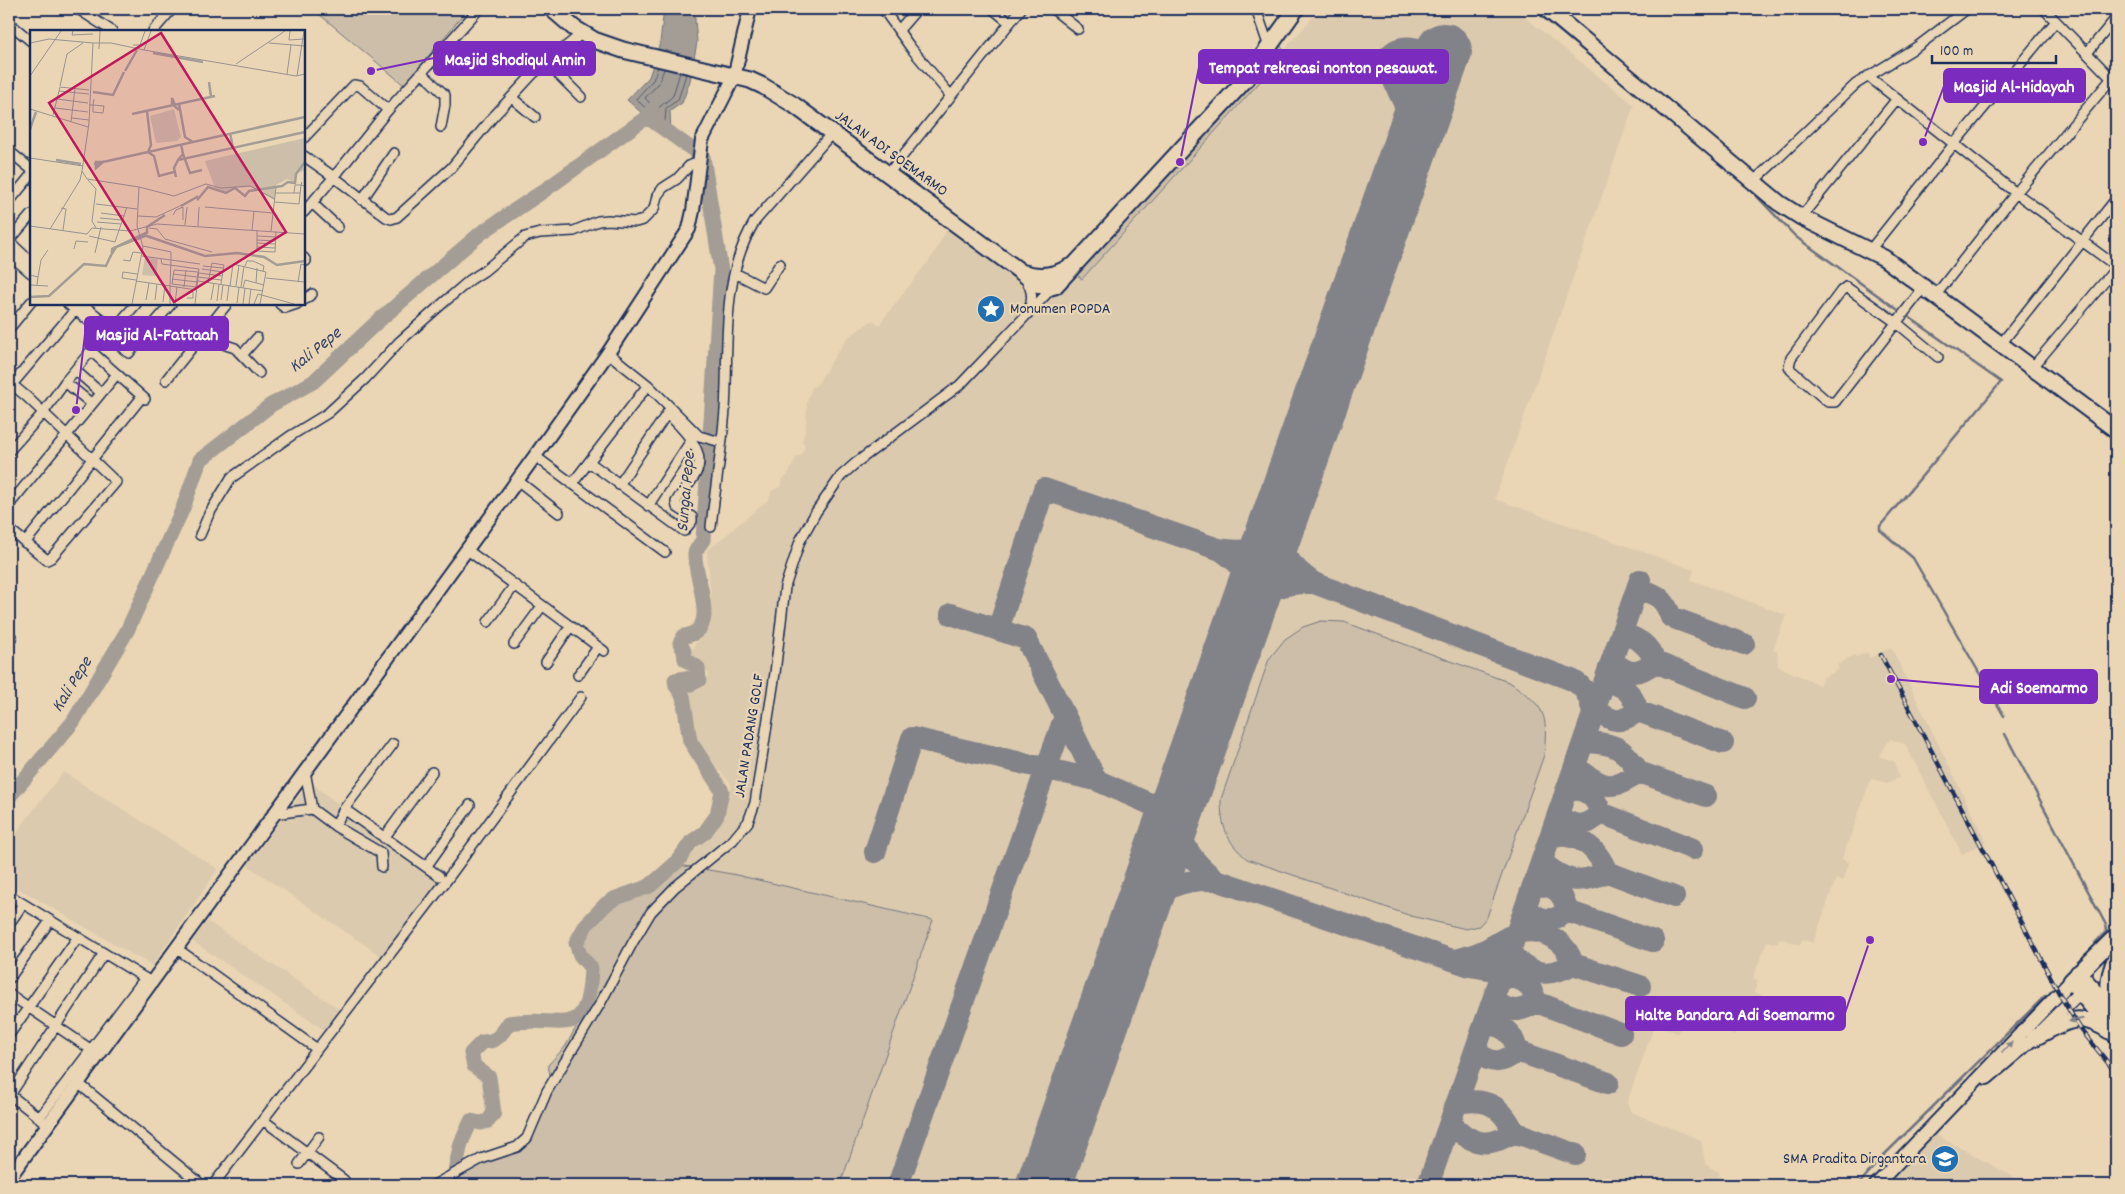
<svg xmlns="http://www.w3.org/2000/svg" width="2125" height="1194" font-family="Dekko,sans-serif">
	<rect width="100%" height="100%" fill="#ead6b4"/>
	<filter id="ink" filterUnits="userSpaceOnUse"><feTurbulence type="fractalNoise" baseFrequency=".02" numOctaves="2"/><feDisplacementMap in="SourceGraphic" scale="10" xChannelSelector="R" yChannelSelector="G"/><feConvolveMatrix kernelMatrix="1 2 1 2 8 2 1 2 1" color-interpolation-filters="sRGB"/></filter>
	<g filter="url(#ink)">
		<path fill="#dbcaae" d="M1320 9H1515L1634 105 1495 499 1694 570 1691 580 1786 615 1773 650 1777 651 1778 666 1819 685 1823 678 1839 669 1837 665 1854 655 1856 657 1867 652 1870 658 1891 647 1986 842 1962 854 1905 744 1890 739 1879 756 1895 762 1899 778 1887 783 1871 779 1842 859 1849 863 1843 881 1836 879 1813 943 1802 939 1800 945 1780 938 1777 944 1767 941 1753 979 1758 981 1754 992 1762 995 1756 1013 1748 1010 1744 1022 1740 1021 1734 1036 1684 1016 1678 1033 1658 1026 1653 1030 1627 1102 1631 1112 1701 1140 1705 1164 1720 1173 1717 1185H425L482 1153 516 1142 524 1135 550 1075 548 1065 565 1047 591 1001 583 989 590 980 589 970 577 951 586 932 600 921 608 910 657 871 666 878 694 852 721 819 732 785 695 743 686 694 705 686 709 674 690 655 697 641 707 630 712 608 707 551 769 499 772 490 781 487 782 479 787 476 797 457 802 454 805 445 802 441 806 427 807 402 812 386 815 387 847 338 873 320 879 325 933 255 949 226 1011 274 1026 289V307L1020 318 1026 323 1073 272 1082 279 1255 88 1253 86Z
			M63 772 218 869 152 966 9 883V846L21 826Z
			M310 782 383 839 442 880 384 958 247 865Z
			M207 921 342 1011 329 1033 192 941Z
			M1933 1133 2028 1185H1887Z"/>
		<path fill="#ccbea8" stroke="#747683" d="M313 9H468L404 85Z
			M1280 45 1286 53 1082 279 1073 272Z
			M1321 621 1344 622 1511 683C1546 708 1548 713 1544 755L1487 917 1479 926 1466 929 1411 916 1247 859C1226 841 1221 826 1221 799L1269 659 1285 639 1303 627Z
			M679 865 732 874 933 920 840 1185H425L482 1153 516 1142 524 1135 550 1075 548 1065 565 1047 591 1001 583 989 590 980 589 970 577 951 586 932 600 921 608 910 657 871 665 878Z"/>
		<path fill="#a39d96" stroke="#6d7180" d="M664 9H694L697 42 690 81 682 103 670 111 671 134 668 136 627 100 649 77 660 43Z"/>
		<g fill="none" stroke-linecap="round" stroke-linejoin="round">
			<path stroke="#515b74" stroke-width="1" d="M658 67 653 80 636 99 662 124 665 122 666 108 678 100 686 74
				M664 69 659 83 645 98 656 110 673 96 680 72"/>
			<path stroke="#6d7180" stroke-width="2.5" d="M1533 9 1694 141
				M1744 183 1796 237 1901 312
				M1906 315 2001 382 1880 526V530L1913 558 2004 716
				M2005 734 2106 925 2107 931 2095 943
				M1858 1185 1883 1156 2045 996"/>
			<path stroke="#a39d96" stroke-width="15" d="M9 797 73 722 127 631 183 508 200 460 271 405 313 382 376 323 481 233 545 190 647 117 652 110
				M452 1185 461 1143 471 1121 481 1123 488 1121 494 1113 489 1077 474 1066 471 1053 482 1042C497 1042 501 1035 509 1023 562 1014 588 1046 591 968L580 955 576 943 586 925 606 904 616 898 650 886 678 861 691 842 705 832 717 815 722 791 690 741 683 696 676 686 675 680 686 678 691 684 699 680 698 668 685 659 684 651 680 643 684 636C723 631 693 576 695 553 696 549 700 544 703 540L721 270 703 157 647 117"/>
			<path stroke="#828289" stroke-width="22" d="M1413 139C1413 110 1394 90 1387 62 1395 33 1451 51 1445 89 1444 95 1442 102 1438 107 1432 112 1425 117 1419 121
				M1276 527C1284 556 1289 566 1314 583L1572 680C1587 688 1590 699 1593 714
				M1219 549C1247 568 1254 577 1246 611
				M1638 588C1657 595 1664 597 1671 617L1744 644
				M1246 611C1268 588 1282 582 1314 583
				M998 630 1044 489 1218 549C1246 553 1259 552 1276 527
				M1612 661C1629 675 1638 676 1655 662 1649 645 1639 639 1622 633
				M1655 662 1745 698
				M1595 709C1613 723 1620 724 1638 711 1632 692 1624 685 1605 681
				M1638 711 1723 743
				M1065 716 1096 780 1175 815
				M1575 766C1600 786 1612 794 1639 772 1623 746 1613 743 1584 742
				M1639 772 1706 796
				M1181 796C1176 836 1184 855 1216 880
				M1601 813 1693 849
				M1558 816C1576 828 1585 828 1601 813 1596 796 1585 788 1567 789
				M875 852 912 738 1096 780
				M1542 862C1565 882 1579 885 1607 872 1600 855 1587 838 1566 836 1562 835 1555 837 1550 838
				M1607 872 1674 897
				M1526 908C1539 921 1553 924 1567 911 1563 891 1554 885 1534 885
				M1567 911 1653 941
				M1139 916C1164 887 1177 879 1216 880L1470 966 1488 969 1506 962
				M1453 960C1464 958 1474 955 1483 951 1495 946 1505 937 1518 933 1542 926 1566 941 1573 964 1547 979 1530 974 1510 953
				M1573 964 1640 986
				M1493 1000C1510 1012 1518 1014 1536 1002 1531 982 1522 977 1501 977
				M1536 1002 1621 1034
				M1475 1051C1491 1064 1502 1065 1517 1051 1513 1031 1504 1027 1485 1023
				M1517 1051 1608 1083
				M1457 1103C1486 1097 1501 1105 1514 1132L1575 1154
				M1450 1122C1470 1145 1489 1149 1514 1132
				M898 1185 1065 716 1026 639 951 614
				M1428 1185 1640 580"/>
			<path stroke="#828289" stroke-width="56" d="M1044 1185 1444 51"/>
			<defs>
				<path id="street" d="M78 9 112 31
					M479 9 388 110 334 177 386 217 391 219 397 217 451 168 493 117 533 74 581 34
					M883 9 911 48 951 96
					M993 9 1010 23
					M1053 9 1078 29
					M1256 9 1269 47
					M2044 9 2116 83
					M9 23 31 41
					M899 30 917 9
					M153 31 172 9
					M2087 53 2116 18
					M546 62 581 97
					M422 73 445 95V105L441 127
					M1868 76 2016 193 2116 266
					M512 98 535 117
					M304 138 354 85 360 86 388 110
					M9 151 31 169
					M304 156 334 177 304 212
					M888 174 1021 9
					M1753 182 1856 84 1918 46 1967 9
					M362 200 394 153
					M9 202 31 175
					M312 203 338 227
					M31 215 9 241 31 262
					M1801 217 1896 100
					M1870 250 1954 144 2056 21
					M9 254 31 273
					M304 258 306 261
					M735 273 764 288 780 264
					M1026 280C1033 291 1033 300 1028 312
					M1924 287 1835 402H1828L1791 370 1789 366 1791 358 1841 291 1846 287 1897 323 1938 357
					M1935 296 2016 193 2112 78
					M304 300 312 294
					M68 304 129 353 171 304
					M82 304 111 327 115 328 136 304
					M280 304 285 308 297 304
					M208 326 226 345 235 348 259 373
					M9 329 31 302
					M2000 345 2116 199
					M91 351 145 399
					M608 353 648 385 699 436 721 442
					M242 355 257 338
					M2032 368 2116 268
					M75 370 101 393
					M166 380 227 304
					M9 382 27 397 116 482 51 558 47 560 9 529
					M65 382 92 404
					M9 388 75 310
					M9 451 43 413 65 382 105 334
					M535 456 665 552
					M589 462 684 531 692 521V517L677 507 676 502C681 492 691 484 696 473 708 450 681 428 667 413
					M517 480 559 513
					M572 484 648 385
					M619 485 670 409
					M9 505 117 374
					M648 506 692 439
					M711 527C715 488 722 449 725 410 729 347 720 278 755 221L832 133
					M200 535 209 514 231 478 292 435 328 413 365 379 399 342 442 304 470 280 484 271 525 237 540 233 574 231 598 221 608 220 636 222 643 220 654 209 657 196 663 188 677 179 689 166 698 162
					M25 543 142 397
					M466 549 604 651
					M488 622 514 586
					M9 634 12 638 9 641
					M514 644 542 606
					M546 662 570 627
					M578 675 598 647
					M305 771 312 809
					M344 809 439 876
					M274 814 312 809 335 826 381 853 382 867
					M335 826 344 809 393 744
					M384 838 432 772
					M426 867 470 805
					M9 895 148 980
					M9 924 23 904
					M176 948 317 1049
					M9 979 50 921
					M9 994 96 1053
					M9 1035 78 937
					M78 1083 202 1185
					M9 1094 42 1120
					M10 1095 104 953
					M40 1117 145 978
					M263 1120 344 1180
					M299 1164 319 1137
					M213 1185 446 881 581 697
					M434 1185 481 1159 517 1147 527 1138 547 1091 600 1004 633 942 651 912 675 887 733 840 748 822 755 803 775 673 785 587 800 541 816 512 841 476 857 462 960 385 1054 286"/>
				<path id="secondary" d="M1987 1078 2034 1038 2081 991
					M9 1178 535 456 608 353 689 229 693 211 702 140 734 77 750 9
					M1876 1185 2071 981"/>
				<path id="highway" d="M552 9 574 28 594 40 623 50 750 80 763 86 794 105 1021 272C1031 279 1041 291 1055 286L1246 79 1296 9
					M1547 9 1779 203 1801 217 1884 258 2116 430
					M1025 273C1041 278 1055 276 1069 267
					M2116 936 2071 981 2116 1036
					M2116 957C2106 982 2107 986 2116 1011
					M2078 973 2112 1009
					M2034 1038C2065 1022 2078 1010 2109 1031"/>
			</defs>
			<use href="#street" stroke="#1b2f5e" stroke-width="12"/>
			<use href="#secondary" stroke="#1b2f5e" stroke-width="16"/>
			<use href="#highway" stroke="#1b2f5e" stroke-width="19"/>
			<use href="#street" stroke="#ead6b4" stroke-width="9"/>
			<use href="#secondary" stroke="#ead6b4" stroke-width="12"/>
			<use href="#highway" stroke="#ead6b4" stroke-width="15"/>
			<defs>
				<path id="rail" d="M1881 655 2060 995 2080 1028 2116 1073"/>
			</defs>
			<use href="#rail" stroke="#1b2f5e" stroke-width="4.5"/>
			<use href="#rail" stroke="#ead6b4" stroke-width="2.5" stroke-dasharray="8" stroke-linecap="butt"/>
		</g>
		<defs><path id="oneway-solid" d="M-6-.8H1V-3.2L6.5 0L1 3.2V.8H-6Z" transform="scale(1.25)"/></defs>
		<g fill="#828289">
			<use href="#oneway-solid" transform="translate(2076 1020) rotate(170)"/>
			<use href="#oneway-solid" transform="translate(2007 1047) rotate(-46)"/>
		</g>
	</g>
	<defs>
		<symbol id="sight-disc" viewBox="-11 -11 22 22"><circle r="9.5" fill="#1f6fb2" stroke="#ead6b4"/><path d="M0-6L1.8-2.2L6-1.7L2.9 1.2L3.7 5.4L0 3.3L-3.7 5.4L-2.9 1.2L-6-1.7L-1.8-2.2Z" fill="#fff"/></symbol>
		<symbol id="school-disc" viewBox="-11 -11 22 22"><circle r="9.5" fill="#1f6fb2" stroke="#ead6b4"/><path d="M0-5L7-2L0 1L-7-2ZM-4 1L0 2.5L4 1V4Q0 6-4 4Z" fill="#fff"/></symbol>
	</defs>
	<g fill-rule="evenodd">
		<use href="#sight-disc" x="975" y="293" width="32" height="32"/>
		<use href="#school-disc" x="1929" y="1143" width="32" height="32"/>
	</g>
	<g text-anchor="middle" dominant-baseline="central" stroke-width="4.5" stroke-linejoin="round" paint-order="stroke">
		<g font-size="16" fill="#1b2f5e" stroke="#ead6b4">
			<text transform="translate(891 154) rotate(36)">JALAN ADI SOEMARMO</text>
			<text transform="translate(750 736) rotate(-81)">JALAN PADANG GOLF</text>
		</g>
		<g font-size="16" fill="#1b2f5e" stroke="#ead6b4" text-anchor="start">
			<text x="1010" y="309">Monumen POPDA</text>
			<text x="1926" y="1159" text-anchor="end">SMA Pradita Dirgantara</text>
		</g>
		<g font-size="18" font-style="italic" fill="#364569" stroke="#ead6b4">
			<text transform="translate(316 351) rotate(-39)">Kali Pepe</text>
			<text transform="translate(687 492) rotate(-85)">Sungai Pepe</text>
			<text transform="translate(73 685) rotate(-58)">Kali Pepe</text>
		</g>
	</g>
	<g transform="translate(30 30)">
		<rect width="275" height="275" fill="#ead6b4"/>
		<path d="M144 79 151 107 147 111 126 113 120 86ZM275 108V130L272 135 275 140 267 143 264 152 257 149 246 155 244 170 221 157 203 158 197 163 185 158 175 131ZM115 227 128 229 126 246 112 245Z" fill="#ccbea8"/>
		<path d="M117 201 116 207 87 218 80 229 81 218Z" fill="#a39d96"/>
		<path fill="none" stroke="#a39d96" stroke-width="2.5" d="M123 23 173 32M95 41 107 20M179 52 181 67M63 62 83 65 94 42M149 74 155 107 163 112M145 75 142 68V74L149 80M117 81 121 115 118 122 124 126 129 146 144 142M102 84 185 66M0 99 6 82M200 103 203 118M153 124 160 143 172 140M26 130 51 134M148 130 153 124 151 114M72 132H66V138L74 131M64 134 275 87M146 147 144 138 148 130 275 102M151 176 167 167 168 169 178 157 196 163 205 158 215 166 219 161 252 156 258 152 265 153 266 144 275 132M117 204V197L135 185M114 205 175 226 207 223 234 227 247 235 275 231M0 267 19 266 54 234 76 236 81 225"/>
		<path fill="none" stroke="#979392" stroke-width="1" d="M43 1 42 5 63 4M260 1 259 10 274 9M0 13 19 9 63 13M239 13 275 16M103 15H110L115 1M69 19 70 1M114 20 266 46 275 44M206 34 255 1M257 44 261 15M0 46 31 1M267 46 274 1M30 56 37 24 53 13M29 61 59 64M27 69 58 73M59 75H63L74 76 73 83 63 82V75L64 69M25 78 58 82M0 79 58 97M23 85 30 57 59 60M42 88 59 90M41 92 45 58M0 128 53 136M58 150 66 159 62 191 66 198M109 157 144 166 176 154 191 158 220 156 245 169M245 163H270M264 163 265 155H271L272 152M245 172 269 174 271 155 275 156M66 174 107 179M175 177 243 183M31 178 36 179 33 200M71 183 94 186M143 185 146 180 153 177V190M108 186 126 187 152 175M70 188 92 190M67 192 91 194M155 195 157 177M0 196 57 204 62 198 100 201 127 194 275 204M168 196 169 177M119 198 127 199 135 209 182 222M20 199 50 150 52 141M222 200 224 181M227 201V221L245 222M241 201 246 157M59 206 85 212 97 177M227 206 246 207M227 210 246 211M227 213 246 214M227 217 245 218M44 219 46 211 58 212M245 222 246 202M65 223 71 197M112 226 141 230V222L113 216M131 229 132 234 169 239 165 274M93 230 100 231 103 222 111 223M173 236 193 238M215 236 217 231H223L234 236 233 241M172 239 193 242M144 240 168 242 166 257 142 254ZM169 243 192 246M143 244 167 247M0 245 8 247 7 255M8 247 11 230 18 220M168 247 191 250M236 248 275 252M142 249 167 252M106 250 92 248 93 242 107 244M106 251 140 256 141 230 170 234M168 251 233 261M268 252 271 234 275 235M178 253 182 233 194 235 191 254M226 253 227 238M0 255 18 256M200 256 203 234 236 242 230 274M206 256 209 235M154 257 156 240M211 257 214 236M213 258 215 250 234 255M157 268H163V262H158M116 270 119 253M125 270 127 254M181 270 184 253M191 270 193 255M187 271 189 254M197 271 199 255M133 272 135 255M207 273 209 257M102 274 113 217 107 196 109 157 57 149 52 141 59 93 63 13H81L114 20 121 1M140 274V256L167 260M145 274 147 257M213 274 215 258M219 274 221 259M224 274 228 264 264 274"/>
		<path fill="#c2185b" fill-opacity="0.15" stroke="#c2185b" stroke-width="2.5" d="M131 3 256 202 144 272 19 73Z"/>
		<rect width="275" height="275" fill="none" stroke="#1b2f5e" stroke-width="2.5"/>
	</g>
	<path fill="none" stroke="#7b2cbf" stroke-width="2" d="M371 71L434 58M1180 162L1199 67M1923 142L1944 86M76 410L85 334M1891 679L1980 687M1870 940L1845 1013"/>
	<g fill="#7b2cbf" stroke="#ead6b4" stroke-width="2">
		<circle cx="371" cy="71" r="5"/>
		<circle cx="1180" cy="162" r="5"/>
		<circle cx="1923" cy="142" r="5"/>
		<circle cx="76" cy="410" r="5"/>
		<circle cx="1891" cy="679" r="5"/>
		<circle cx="1870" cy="940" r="5"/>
	</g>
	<g fill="#7b2cbf" stroke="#7b2cbf" stroke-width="2">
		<rect x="434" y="42" width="161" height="33" rx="5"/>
		<rect x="1199" y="50" width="249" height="33" rx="5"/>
		<rect x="1944" y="69" width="141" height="33" rx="5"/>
		<rect x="85" y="317" width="143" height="33" rx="5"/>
		<rect x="1980" y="670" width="117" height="33" rx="5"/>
		<rect x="1626" y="997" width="219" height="33" rx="5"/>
	</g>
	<g font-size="18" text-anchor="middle" font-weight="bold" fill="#fff">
		<text x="515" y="65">Masjid Shodiqul Amin</text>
		<text x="1323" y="73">Tempat rekreasi nonton pesawat.</text>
		<text x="2014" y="92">Masjid Al-Hidayah</text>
		<text x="157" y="340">Masjid Al-Fattaah</text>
		<text x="2039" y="693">Adi Soemarmo</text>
		<text x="1735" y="1020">Halte Bandara Adi Soemarmo</text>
	</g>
	<rect width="2125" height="1194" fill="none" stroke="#ead6b4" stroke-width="30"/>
	<rect x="15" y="15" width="2095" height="1164" fill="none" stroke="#1b2f5e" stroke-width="2" filter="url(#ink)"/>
	<path d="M1932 55v8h124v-8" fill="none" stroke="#1b2f5e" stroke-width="2.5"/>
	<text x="1940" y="55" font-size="15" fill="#1b2f5e" stroke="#ead6b4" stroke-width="4" paint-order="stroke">100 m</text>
</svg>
